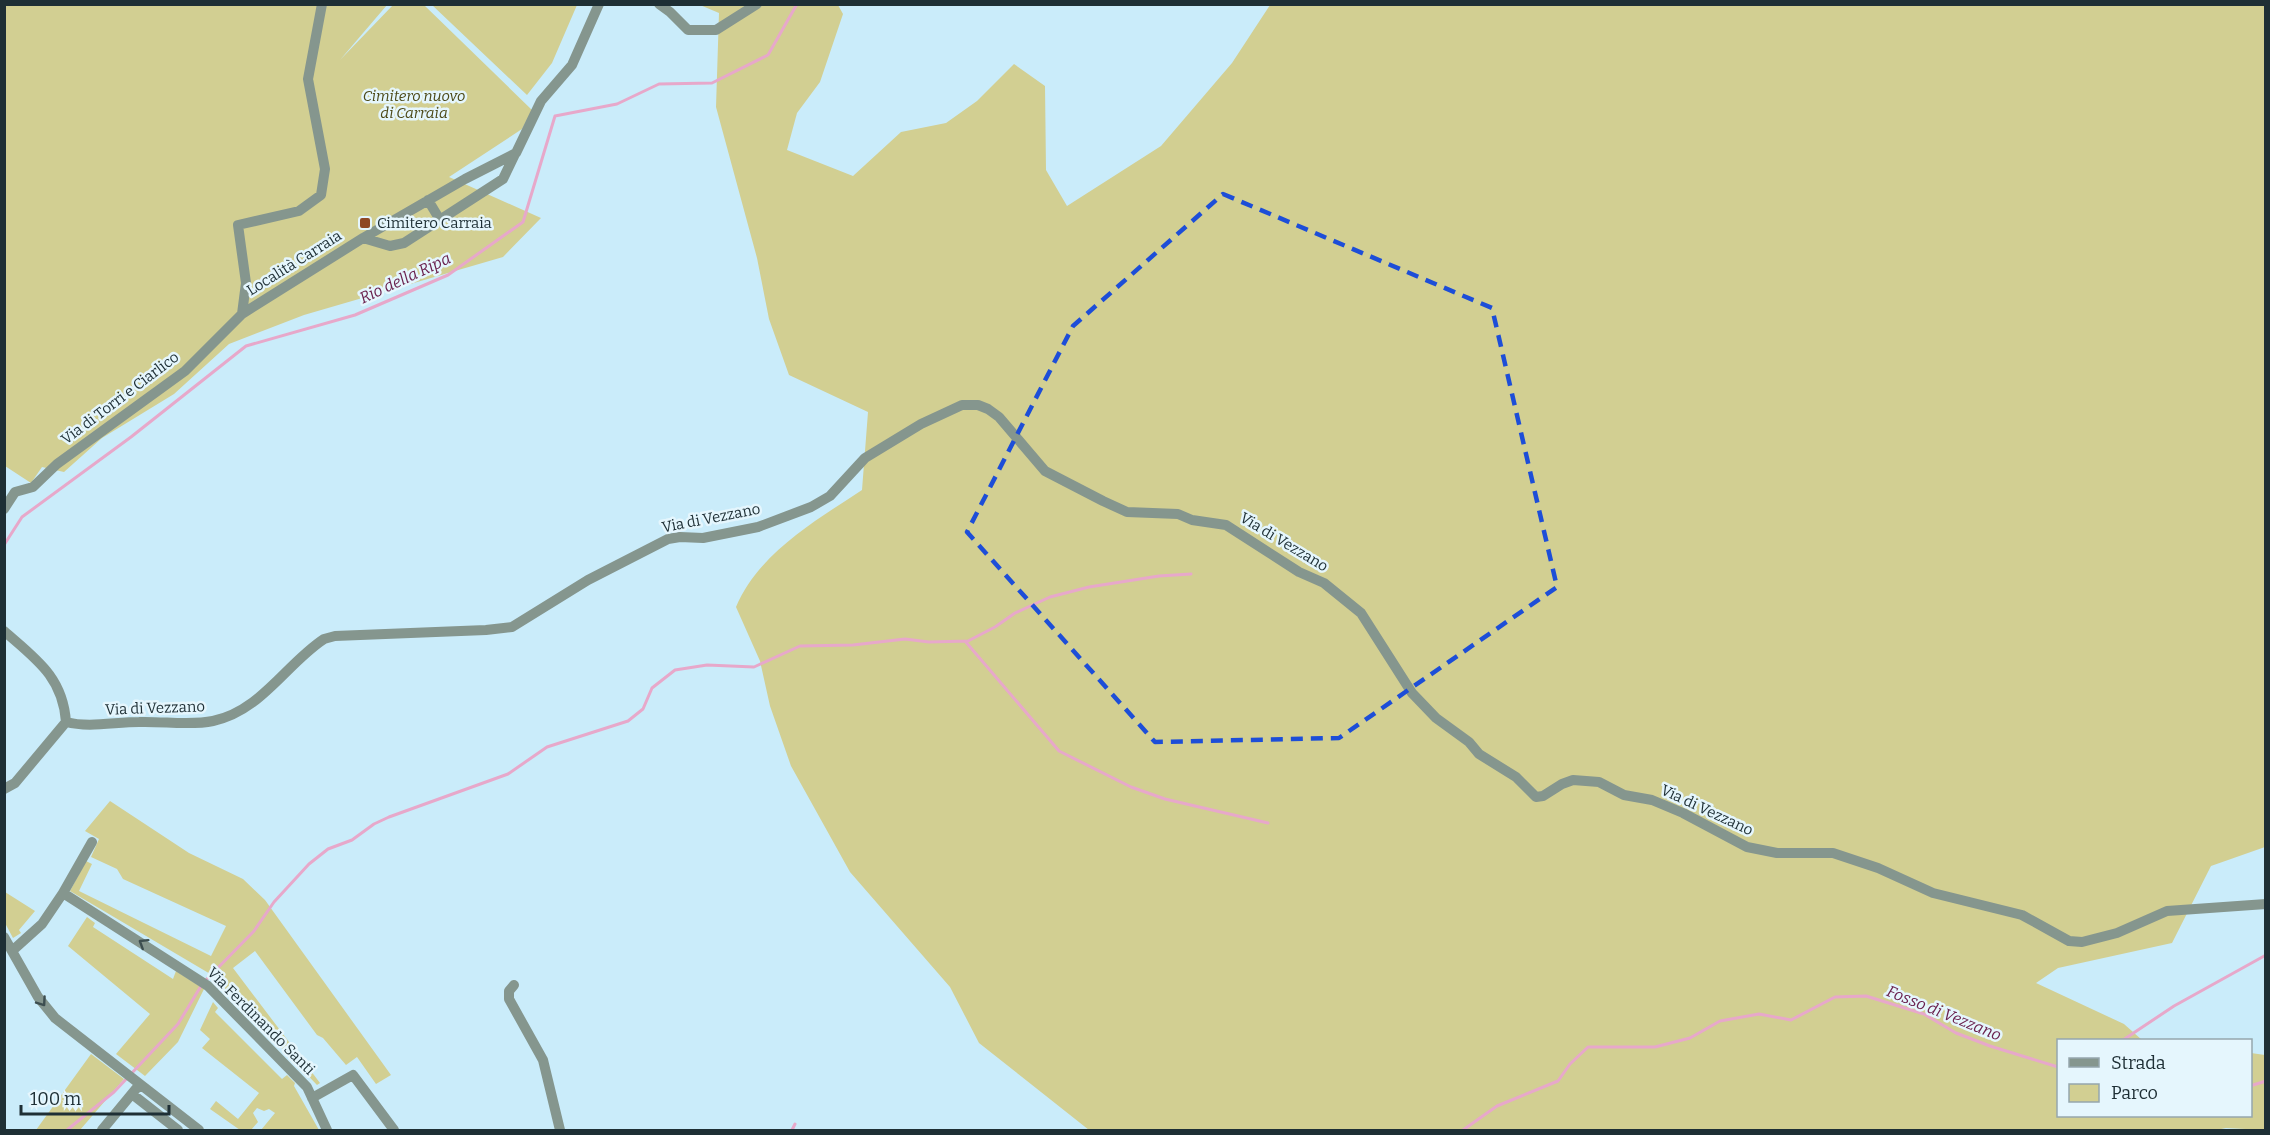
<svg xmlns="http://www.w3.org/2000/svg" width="2270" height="1135" font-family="Bitter,serif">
	<rect width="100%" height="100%" fill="#caecfa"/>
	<path fill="#d2cf92" d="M4 5H387L340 60 393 5H424L532 110 522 129 449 177 541 218 503 257 304 315 229 344 174 394 102 438 64 472 42 467 31 483 5 466Z
		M432 5H577L552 63 527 95Z
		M700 5H838L843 14 820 82 797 113 787 150 853 176 901 132 946 123 977 101 1014 64 1045 86 1046 170 1067 206 1161 146 1232 63 1270 5H2265V847L2211 866 2172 943 2058 968 2036 983 2124 1024 2142 1040H2058V1116H2250L2251 1053 2265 1055V1130L2226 1128 2216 1130H1089L979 1043 950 987 850 872 791 766 770 706 760 661 736 607C759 553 815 521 862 490L868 412 789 375 769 319 757 258 716 107 719 13Z
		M110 801 189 853 243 879 265 900 391 1075 376 1084 357 1057 346 1065 323 1038 317 1035 255 951 233 968 320 1083 317 1085 212 975 70 891 86 861 92 864 79 891 211 956 226 926 123 879 117 869 91 857 99 839 85 831Z
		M5 892 35 911 19 930 21 933 13 938 5 923Z
		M87 917 95 923 93 927 173 979 176 971 204 989 178 1042 145 1076 116 1054 150 1014 68 946Z
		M213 1002 218 1008 215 1012 282 1079 287 1075 295 1083 294 1086 319 1130H261L275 1113 269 1109 264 1111 257 1108 253 1113 258 1122 251 1130H240L210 1109 216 1101 238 1119 259 1093 202 1048 210 1039 200 1030Z
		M91 1054 124 1079 80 1130H36Z"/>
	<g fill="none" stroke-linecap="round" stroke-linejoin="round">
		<path stroke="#e7a8ca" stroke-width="3" d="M4 545 22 517 131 437 246 346 355 315 448 275 523 222 555 116 617 104 659 84 712 83 768 55 797 4
			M965 641 1059 751 1131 787 1165 799 1268 823
			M205 981 254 931 274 902 309 864 328 849 352 840 374 824 389 817 508 774 547 747 628 721 643 709 652 688 675 670 707 665 754 667 800 646 853 645 905 639 929 642 968 641 995 627 1015 613 1050 597 1089 587 1159 576 1191 574
			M2123 1040 2174 1006 2266 955
			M2250 1086 2266 1081
			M67 1130 114 1092 178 1024 201 986
			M792 1130 795 1124
			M1463 1130 1497 1106 1558 1081 1570 1064 1588 1047H1655L1690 1038 1720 1021 1759 1014 1791 1020 1835 997 1866 996 1924 1014 1956 1033 1990 1046 2058 1067"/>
		<path stroke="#85968e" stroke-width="10" d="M659 4 670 12 688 30H716L757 4
			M428 200 440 220
			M363 238 390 246 404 243 503 179 515 154
			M242 314 246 283 238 225 299 211 321 195 325 169 308 79 322 4
			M4 509 15 492 33 487 57 464 185 371 242 314 363 238 465 179 516 153 541 101 572 65 599 4
			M4 631C36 659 63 677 66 722
			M66 722C89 728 115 722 139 722 163 721 190 726 213 721 261 711 286 664 324 639L335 636 486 630 512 627 588 580 668 539 680 537 703 538 758 527 811 507 830 496 865 458 921 424 962 405H978L988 409 999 417 1045 471 1103 501 1127 512 1178 514 1192 520 1226 525 1299 572 1324 583 1361 613 1412 693 1436 718 1469 742 1479 754 1516 777 1536 797 1543 796 1562 784 1573 780 1599 782 1624 795 1652 800 1683 813 1747 847 1777 853H1833L1878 868 1933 893 2022 915 2069 941 2082 942 2117 933 2167 911 2266 904
			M4 789 15 783 66 722
			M63 893 92 842
			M4 937 38 997 55 1018 199 1130
			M12 951 42 924 63 893 208 986 307 1087 327 1130
			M514 985 509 991V999L543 1060 560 1130
			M132 1094 178 1130
			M312 1098 353 1075 394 1130
			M102 1130 140 1084"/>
	</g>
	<defs><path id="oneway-chevron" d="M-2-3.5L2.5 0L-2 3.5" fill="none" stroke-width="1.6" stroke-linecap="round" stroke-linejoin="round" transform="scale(1.5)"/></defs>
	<g stroke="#3d4e50">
		<use href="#oneway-chevron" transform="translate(143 943) rotate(-148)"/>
		<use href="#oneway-chevron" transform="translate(42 1002) rotate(55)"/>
	</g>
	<path fill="none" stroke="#1d4ed8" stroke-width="4.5" stroke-dasharray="12 8" stroke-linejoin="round" d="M1223 194 1492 308 1557 587 1339 738 1155 742 967 532 1073 326Z"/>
	<rect fill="#8f4824" stroke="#e5f6fd" stroke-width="2" x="359" y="217" width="12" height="12" rx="3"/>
	<g text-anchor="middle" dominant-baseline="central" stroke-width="5" stroke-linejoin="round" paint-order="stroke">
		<g font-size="15" font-style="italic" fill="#4c4917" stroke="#e5f6fd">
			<text x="414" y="96">Cimitero nuovo<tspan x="414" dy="17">di Carraia</tspan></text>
		</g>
		<g font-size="15" fill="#1e2f35" stroke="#e5f6fd" text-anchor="start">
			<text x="377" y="223">Cimitero Carraia</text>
		</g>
		<g font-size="15" fill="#1e2f35" stroke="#e5f6fd">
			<text transform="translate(294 263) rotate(-32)">Località Carraia</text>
			<text transform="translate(120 398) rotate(-37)">Via di Torri e Ciarlico</text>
			<text transform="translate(711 518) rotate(-11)">Via di Vezzano</text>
			<text transform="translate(1284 542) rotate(31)">Via di Vezzano</text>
			<text transform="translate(155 708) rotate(-2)">Via di Vezzano</text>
			<text transform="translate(1707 810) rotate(25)">Via di Vezzano</text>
			<text transform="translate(261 1021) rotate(45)">Via Ferdinando Santi</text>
		</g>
		<g font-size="16" font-style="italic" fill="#6a214e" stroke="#e5f6fd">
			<text transform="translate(405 278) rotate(-25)">Rio della Ripa</text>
			<text transform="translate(1944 1013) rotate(22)">Fosso di Vezzano</text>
		</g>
	</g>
	<rect width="2270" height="1135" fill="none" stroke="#1e2f35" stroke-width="12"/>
	<rect x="2057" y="1039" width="195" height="78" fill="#e5f6fd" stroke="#95a6ad" stroke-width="1.5"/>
	<rect x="2069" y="1058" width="30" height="9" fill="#85968e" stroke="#95a6ad" stroke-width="1.5"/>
	<text x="2111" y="1069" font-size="18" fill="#1e2f35">Strada</text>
	<rect x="2069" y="1084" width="30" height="18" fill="#d2cf92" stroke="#95a6ad" stroke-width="1.5"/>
	<text x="2111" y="1099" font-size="18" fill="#1e2f35">Parco</text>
	<path d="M21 1105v9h148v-9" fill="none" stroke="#1e2f35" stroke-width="3"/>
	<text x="30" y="1105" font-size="18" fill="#1e2f35" stroke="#e5f6fd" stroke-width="4.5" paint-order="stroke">100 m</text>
</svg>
